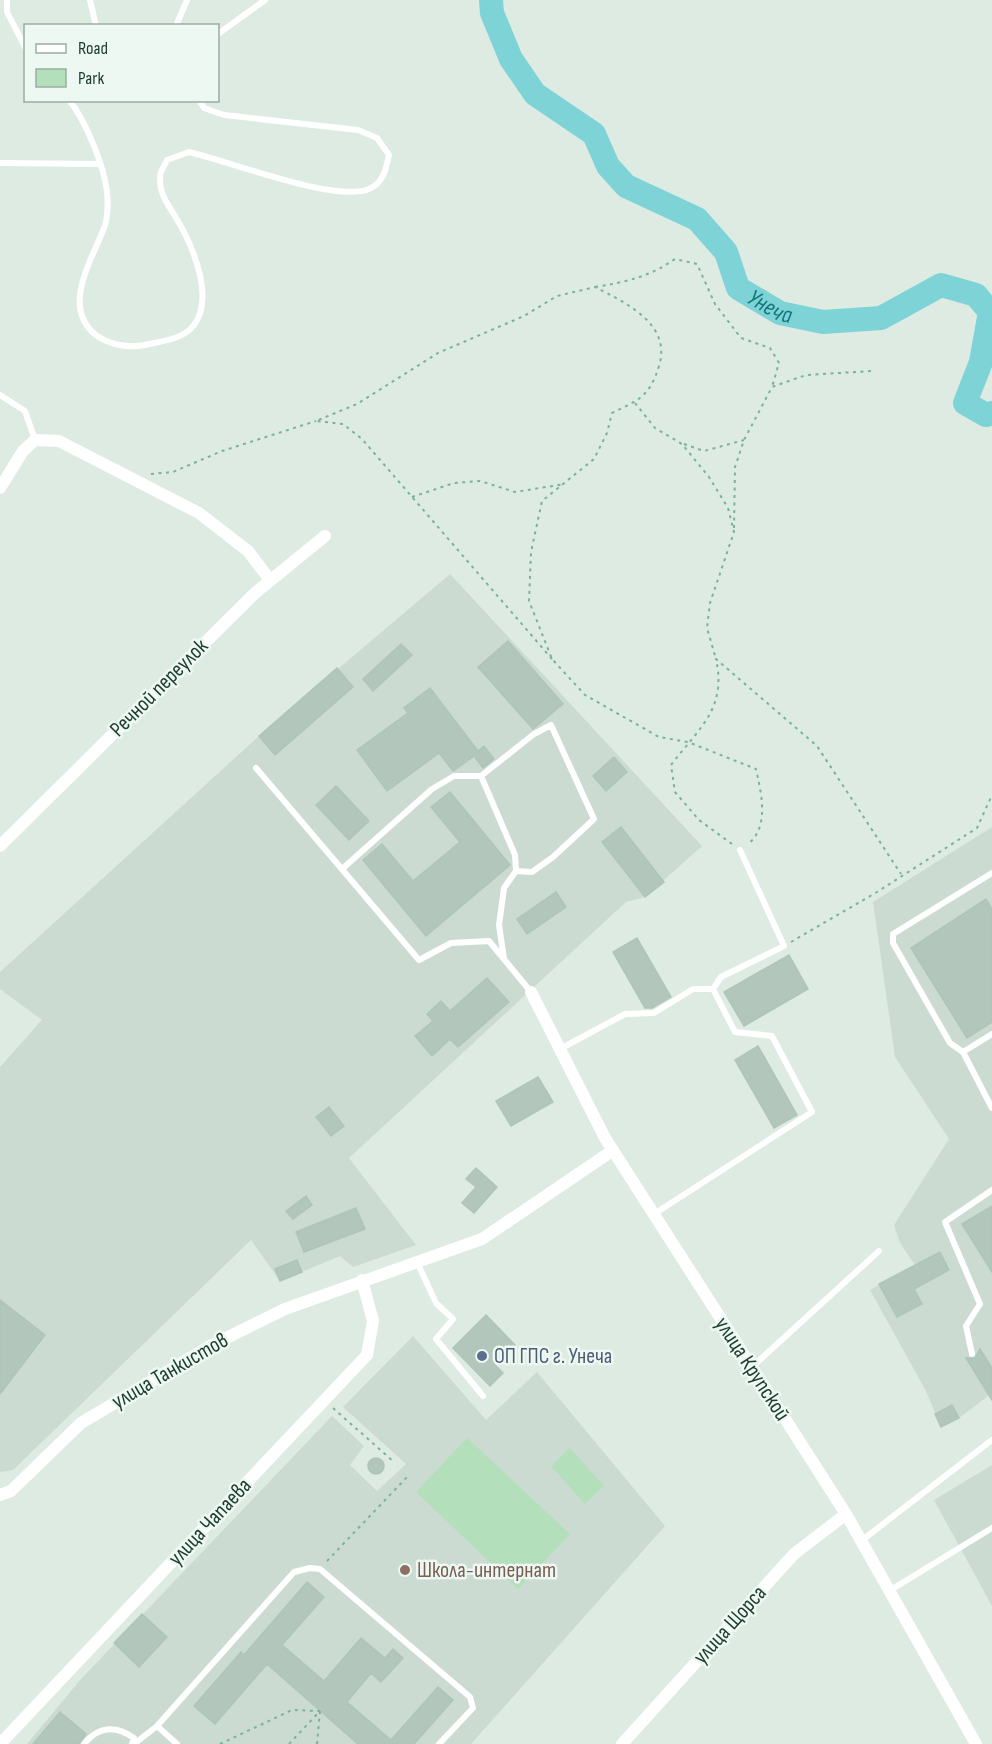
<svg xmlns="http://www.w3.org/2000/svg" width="992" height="1744" font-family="'Sofia Sans Condensed',sans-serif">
	<rect width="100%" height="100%" fill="#ddebe3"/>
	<path fill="#cbdbd2" d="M450 574 702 846 645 897 626 902 349 1158 416 1245 353 1267 340 1256 280 1281 251 1240 13 1470 0 1472V1067L42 1020 0 989V972L259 736Z
		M992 827V1393L959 1418 941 1427 926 1391 870 1290 915 1265 900 1243 894 1225 949 1139 895 1057 873 902Z
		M413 1336 486 1420 537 1372 665 1526 471 1744H27L81 1679 332 1416 364 1446 350 1465 377 1491 406 1464 343 1407Z
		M992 1465V1606L934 1500Z"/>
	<path fill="#b3dfba" d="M467 1438 570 1534 518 1589 416 1492Z
		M570 1448 604 1486 585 1504 551 1466Z"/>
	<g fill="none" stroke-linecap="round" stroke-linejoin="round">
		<path stroke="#7ed3d7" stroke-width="24" id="s1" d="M491 0 492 13 511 59 535 94 594 134 608 166 626 186 697 219 726 252 738 288 780 313 823 322 881 318 941 285 976 295 990 312 981 362 965 403 986 415 992 413"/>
	</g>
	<path fill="#b2c6bc" stroke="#afc5ba" stroke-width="1.5" d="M508 641 563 704 533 729 478 667Z
		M401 644 412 655 373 691 363 679Z
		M337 668 353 687 275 755 259 736Z
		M430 688 478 751 484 746 494 759 483 768 474 756 453 771 439 753 387 791 357 750 408 713 404 708Z
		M614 757 627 772 606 791 593 776Z
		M336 786 369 821 349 840 316 805Z
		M450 792 510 865 426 936 363 860 382 844 413 881 460 842 431 807Z
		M621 827 664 882 645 897 602 842Z
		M556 892 566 907 527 934 517 919Z
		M986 899 992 909V1022L967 1038 911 948Z
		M637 938 671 997 652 1008H645L613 952Z
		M789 955 808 989 744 1026 724 992Z
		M487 978 509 1002 458 1047 450 1039 432 1056 415 1036 433 1021 427 1014 441 1001 450 1011Z
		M758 1046 797 1115 774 1128 735 1060Z
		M538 1077 553 1102 511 1126 496 1101Z
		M329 1107 344 1126 331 1136 316 1117Z
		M476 1168 497 1187 474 1213 462 1203 476 1187 466 1179Z
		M306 1196 312 1205 293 1219 286 1211Z
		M992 1206V1272L962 1224Z
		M356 1208 365 1229 304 1252 296 1232Z
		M940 1252 949 1270 914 1289 922 1304 897 1317 879 1284Z
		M297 1260 302 1272 280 1281 275 1269Z
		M0 1300 45 1335 0 1394Z
		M486 1315 515 1345 495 1365 503 1373 490 1386 453 1348Z
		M980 1349 992 1368V1400L966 1358H975Z
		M952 1405 959 1418 941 1427 935 1414Z
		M368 1466a8 8 0 1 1 16 0a8 8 0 1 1-16 0Z
		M307 1582 324 1597 282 1645 324 1681 361 1638 385 1658 393 1649 403 1658 381 1682 371 1673 347 1702 391 1740 438 1687 453 1700 414 1744H358L267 1664 215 1724 194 1706 241 1652 244 1655Z
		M142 1614 167 1637 139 1667 114 1643Z
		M60 1712 86 1734 79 1744H33Z"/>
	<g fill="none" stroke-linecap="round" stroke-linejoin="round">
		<path stroke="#7ab29b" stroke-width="2" stroke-dasharray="3 4.5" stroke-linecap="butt" d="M595 287C626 282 649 277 675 259L697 264 715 304 741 338 770 348 779 363 772 387
			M635 403 655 428 682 444 709 477 728 508 734 532 710 603 707 628 716 659
			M684 444 704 451 744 440
			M151 474 173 472 222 451 316 421
			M412 497 454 483 480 481 515 492 565 484
			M734 528 735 467 744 440 772 387 806 375 872 371
			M552 659 362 439 343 424 316 421 357 404 438 353 524 316 557 296 595 287C626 303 672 324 659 366 650 396 639 400 612 413L607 433 594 459 542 501 531 552 529 601 552 659 585 695 659 737 688 742 756 769C761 792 770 827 748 844
			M732 844 699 820 675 792 671 765C699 728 727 709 716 659L817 746 901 874
			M791 942 877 892 977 828 992 795
			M333 1408 394 1462
			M327 1561 408 1476
			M220 1744 292 1710 320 1711
			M289 1744 320 1711
			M317 1744 320 1711"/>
		<path stroke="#fff" stroke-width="6" d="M7 0V12L26 49
			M90 0 96 26
			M176 26 187 0
			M218 34 265 0
			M69 100C86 121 104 166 107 192 108 202 108 219 104 228 92 260 60 308 97 336 111 345 128 348 145 345 161 341 183 340 194 325 215 297 192 244 176 218 168 204 159 194 160 177 160 171 165 165 167 160L189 152C229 161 335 203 369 189 384 183 386 168 389 155L377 138 358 130 224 115 204 108 199 100
			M0 163 100 164
			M0 395 25 411 35 440
			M256 768 419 960 451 943 489 941 531 992
			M481 776 534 734 551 725 594 819 553 857 532 872 516 871
			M342 869 432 789 454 776H481L515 855 516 871 504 888 499 925 504 959
			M713 989 721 977 784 946 740 850
			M992 1034 963 1052 992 1108
			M560 1049 625 1014 654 1013 693 989H713L735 1032 772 1036 812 1112 654 1214
			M963 1052 950 1043 893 943V934L992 873
			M417 1262 436 1303 453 1319 436 1339 483 1396
			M972 1354 966 1326 980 1304 945 1222 992 1190
			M752 1367 879 1251
			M861 1541 992 1440
			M889 1591 992 1528
			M157 1726 177 1744
			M84 1744C99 1726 115 1725 134 1738L132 1744
			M134 1744 157 1726 294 1572 310 1568 320 1569 470 1697 473 1708 439 1744"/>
		<path stroke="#fff" stroke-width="12" d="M0 488 23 451 35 440 59 441 199 513 248 551 270 580
			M0 846 255 593 325 536
			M531 992 605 1138 846 1514 976 1744
			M0 1495 11 1491 81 1423 212 1345 285 1309 482 1239 612 1151
			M0 1744 367 1355 373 1321 362 1280
			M622 1744 794 1554 846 1514"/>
	</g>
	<circle fill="#5c6f8a" stroke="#eef8f2" stroke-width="2" cx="482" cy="1356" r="6"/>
	<circle fill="#8d6e63" stroke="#eef8f2" stroke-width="2" cx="405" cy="1570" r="6"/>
	<g text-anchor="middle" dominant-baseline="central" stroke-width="5" stroke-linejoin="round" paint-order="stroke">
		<g font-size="22" fill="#1d3c30" stroke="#eef8f2">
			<text transform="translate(159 688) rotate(-45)">Речной переулок</text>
			<text transform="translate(752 1369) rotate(57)">улица Крупской</text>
			<text transform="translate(170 1371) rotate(-30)">улица Танкистов</text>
			<text transform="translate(210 1522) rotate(-47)">улица Чапаева</text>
			<text transform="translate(730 1625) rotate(-48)">улица Щорса</text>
		</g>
		<g font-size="22" fill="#4e5e75" stroke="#eef8f2" text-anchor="start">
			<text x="494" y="1356">ОП ГПС г. Унеча</text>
		</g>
		<g font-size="22" fill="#785e54" stroke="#eef8f2" text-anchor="start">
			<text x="417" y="1570">Школа-интернат</text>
		</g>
		<g font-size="24" font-style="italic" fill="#12787e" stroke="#eef8f2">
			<text stroke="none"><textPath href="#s1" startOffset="436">Унеча</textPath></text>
		</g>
	</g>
	<rect x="24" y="24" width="195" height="78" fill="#eef8f2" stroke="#9aada4" stroke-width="1.5"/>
	<rect x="36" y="44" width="30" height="9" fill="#ffffff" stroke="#9aada4" stroke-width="1.5"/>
	<text x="78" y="54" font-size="18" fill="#1d3c30">Road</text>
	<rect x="36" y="69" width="30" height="18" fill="#b3dfba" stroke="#9aada4" stroke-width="1.5"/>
	<text x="78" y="84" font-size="18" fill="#1d3c30">Park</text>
</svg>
